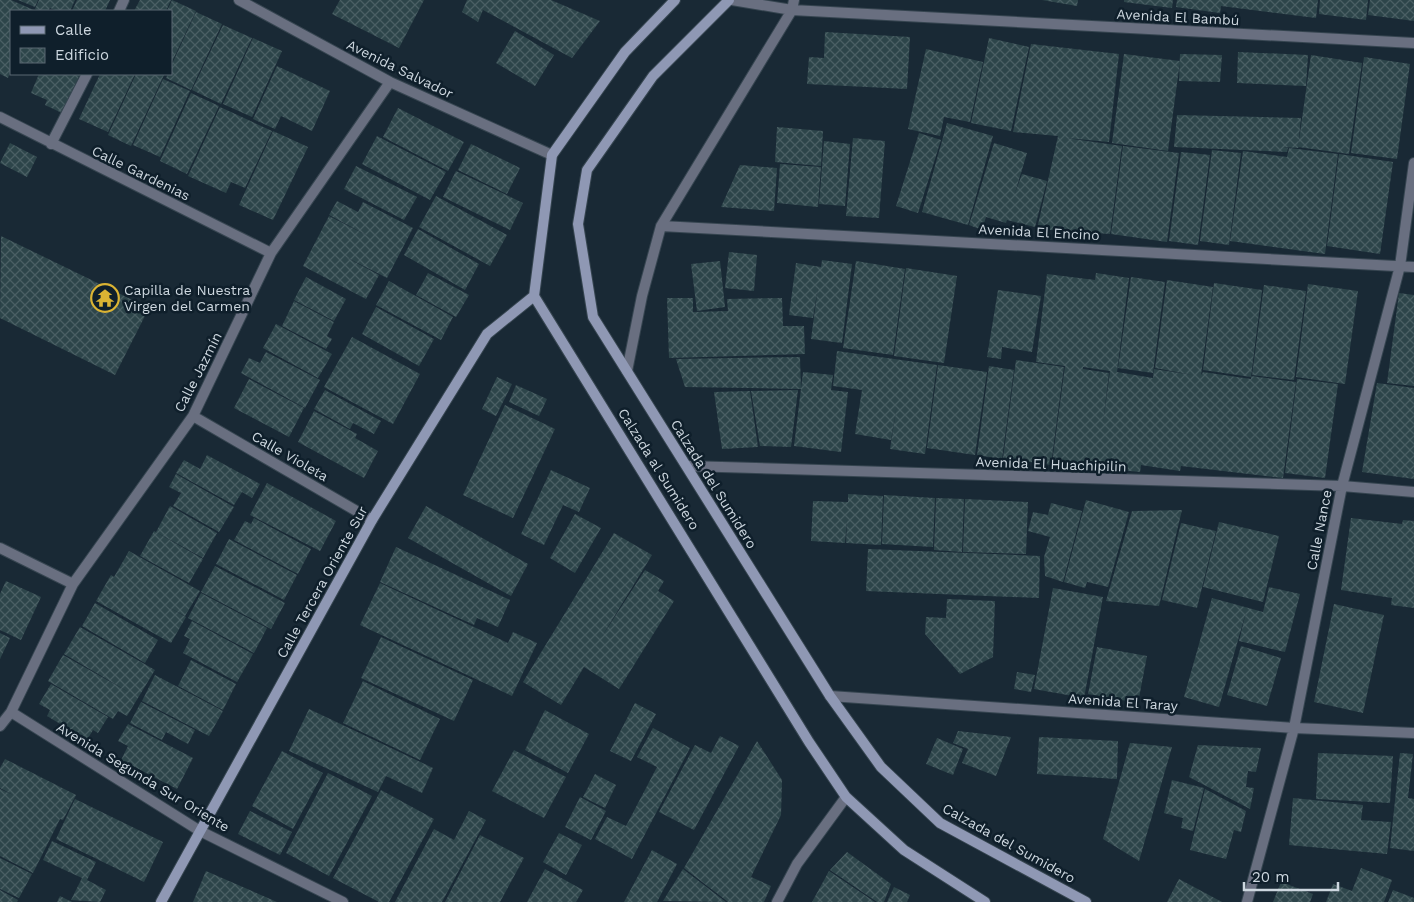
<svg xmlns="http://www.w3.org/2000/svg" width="1414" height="902" font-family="'Work Sans',sans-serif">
	<defs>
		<pattern id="building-cross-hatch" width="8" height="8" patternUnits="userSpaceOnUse" patternTransform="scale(1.25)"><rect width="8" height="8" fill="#2d454a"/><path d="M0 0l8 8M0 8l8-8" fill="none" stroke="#4a5f64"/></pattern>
	</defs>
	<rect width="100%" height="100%" fill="#192935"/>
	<path fill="url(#building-cross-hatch)" fill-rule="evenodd" d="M0 0H11L36 11H11V70L8 78 0 74Z
		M18 0H38L35 7Z
		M39 0H75L70 11H58L50 8 48 11H39L35 9Z
		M77 0H110L105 11H72Z
		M140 0H171L166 11H134Z
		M172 0 196 11 171 64V11H167Z
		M340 0H424L399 48 332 14Z
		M467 0H551L600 21 572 58 483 10 478 22 462 12Z
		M1042 0H1078L1077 6Z
		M1124 0H1173L1172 8 1124 2Z
		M1177 0H1318L1316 18 1221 6 1220 13 1176 7Z
		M1320 0H1368L1366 20 1319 14Z
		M1370 0H1414V21L1368 15Z
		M196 12 222 24 191 90 166 78 168 74H171V66Z
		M223 25 252 38 221 104 192 90Z
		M515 31 554 55 535 86 496 63Z
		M825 32 910 37 907 89 807 84 809 57 824 58Z
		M253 38 282 51 252 117 223 104Z
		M989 38 1029 47 1011 131 971 123Z
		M1031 44 1119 54 1109 142 1066 138 1122 146 1110 234 1037 229 1058 136 1013 132Z
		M926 49 983 62 970 122 944 117 940 136 908 129Z
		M1238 52 1308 55 1306 86 1237 83Z
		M1124 54 1180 61 1168 151 1112 143Z
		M1180 54 1222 55 1220 82 1179 81Z
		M1311 55 1362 63 1349 154 1298 147Z
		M1364 57 1410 64 1397 159 1351 153Z
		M277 66 330 91 312 131 281 116 275 129 253 119Z
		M39 74H80L62 113 45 105 47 100 31 93Z
		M100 74H135L108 132 79 119Z
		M136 74 164 75 131 146 108 135Z
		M163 79 190 91 160 157 133 145Z
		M191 93 219 106 187 174 160 161Z
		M220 107 272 131 245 188 231 182 226 193 188 176Z
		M398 108 464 142 448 171 383 137Z
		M1177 115 1301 118 1298 148 1283 147 1288 148 1287 152 1174 147Z
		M947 123 993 136 968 225 922 212Z
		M777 127 823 131 821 166 775 162Z
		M273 131 308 147 273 220 239 205Z
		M919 133 941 140 918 213 896 206Z
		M377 136 446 172 430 200 362 164Z
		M853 138 885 141 879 218 846 216Z
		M824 141 850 144 845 206 819 204Z
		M10 143 37 157 27 177 0 163Z
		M994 143 1027 153 1015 193 1022 174 1047 181 1035 227 1007 220 1006 223 986 217 982 230 969 225Z
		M471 144 520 168 507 194 458 170Z
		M1123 146 1179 153 1167 242 1111 234Z
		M1289 148 1338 154 1325 254 1230 241 1243 151 1287 157Z
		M1212 150 1241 153 1229 245 1200 241Z
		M1181 152 1210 155 1198 245 1169 241Z
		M1339 154 1393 162 1380 254 1327 246Z
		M780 164 821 167 818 207 777 203Z
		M740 165 777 168 774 211 721 207Z
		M356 166 417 197 404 220 344 189Z
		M456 171 523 203 510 230 443 197Z
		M436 196 507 235 490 266 419 227Z
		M337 201 358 212 363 202 413 228 387 278 342 255 379 275 366 299 303 266 329 216 372 238 329 215Z
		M418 229 479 264 465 290 404 255Z
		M1 236 149 308 115 375 0 318Z
		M729 252 757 255 754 291 725 288Z
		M822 260 852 264 842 343 811 339 818 287 813 318 789 315 796 263 821 267Z
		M720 261 725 307 697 311 691 264Z
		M856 261 905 269 893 355 843 348Z
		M906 268 957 276 944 363 894 356Z
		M428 273 469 295 456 317 416 295Z
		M1096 273 1129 278 1117 372 1153 378 1154 369 1193 375 1155 368 1167 280 1213 287 1201 375 1203 372 1251 379V376L1296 382 1283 478 1181 466 1180 471 1141 465 1140 472 1052 463 1065 366 1036 362 1047 274 1095 280ZM1083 367 1110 371 1103 423 1109 373 1083 369Z
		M306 277 346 299 334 321 294 300Z
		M1131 277 1165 282 1153 373 1118 368Z
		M389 281 453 317 441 340 376 305Z
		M1214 283 1262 290 1251 377 1203 370Z
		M1308 284 1358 291 1345 384 1296 377Z
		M1264 285 1306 291 1294 380 1252 375Z
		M998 290 1041 296 1032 352 1002 347 1001 359 987 357Z
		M1399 293 1414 295V386L1387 383Z
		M667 298H693V312L728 311 727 299 782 298 783 326H804L805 354 669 358Z
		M294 301 334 322 327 336 332 339 326 349 282 326Z
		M376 307 434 339 419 366 362 334Z
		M276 324 332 354 318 378 263 348Z
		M352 337 420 374 393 424 324 387Z
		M837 351 937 365 925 454 890 449 897 404 891 440 855 434 862 390 833 386Z
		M266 352 320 380 305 408 241 373 249 358 260 363Z
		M800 357 801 389 685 387 676 359Z
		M1016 360 1064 367 1051 465 1003 458Z
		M938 365 987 372 975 455 927 448Z
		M989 366 1014 370 1002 459 977 455Z
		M803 372 833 375 831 390 848 392 841 452 794 446Z
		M497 377 512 384 496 416 482 409Z
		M249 379 304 408 289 437 234 408Z
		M1297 379 1338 384 1325 478 1285 473Z
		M1377 383 1414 388V479L1362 472Z
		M516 385 547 399 539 416 509 402Z
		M325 390 381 421 374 434 353 423 350 429 314 409Z
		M798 390 791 447 760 446 751 391Z
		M750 391 758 447 722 449 714 392Z
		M505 405 555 429 513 518 463 495Z
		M314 411 357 434 355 438 378 451 364 478 298 442Z
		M207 455 260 484 252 498 242 492 234 505 176 473 184 460 200 469Z
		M551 470 590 488 579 512 563 505 544 545 521 534Z
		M176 474 234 507 219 532 173 506 181 493 169 487Z
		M267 483 336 521 320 551 250 515Z
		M848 494 883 496 881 545 846 543 847 520 845 543 811 541 813 501 848 502Z
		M884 495 935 498 933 547 882 544Z
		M936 498 964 499 962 552 934 550Z
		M965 499 1028 502 1026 554 963 552Z
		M1086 500 1129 512 1108 587 1087 582 1085 588 1064 582Z
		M1051 503 1082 511 1063 582 1045 576 1044 557 1050 537 1028 531 1033 512 1048 515Z
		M170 506 217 533 203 558 156 532Z
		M426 506 528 564 511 596 408 538Z
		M1182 510 1159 606 1106 601 1132 511Z
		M575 514 601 528 575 573 550 558Z
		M254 518 311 549 298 574 234 540 245 521 251 524Z
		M1351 518 1402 524 1403 520 1414 521V608L1391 605 1392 598 1341 590Z
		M1219 522 1279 536 1263 602 1203 587Z
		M1181 523 1216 531 1197 608 1162 600Z
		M154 531 203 559 189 583 140 556Z
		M614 533 652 555 601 638 645 570 664 581 658 591 674 601 619 689 584 667 561 705 523 682Z
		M229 539 297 575 284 600 216 564Z
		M396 547 510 600 498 627 477 618 474 625 380 582Z
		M868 549 1040 556 1039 598 866 591Z
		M129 551 200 591 185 616 163 604 186 617 171 643 96 601 111 575 114 577Z
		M215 566 285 603 271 629 201 592Z
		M6 581 41 597 21 640 0 630V594Z
		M380 583 508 643 513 632 537 643 512 696 360 625Z
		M1269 587 1300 594 1285 652 1239 641 1246 612 1219 707 1184 697 1212 598 1263 612Z
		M1053 588 1103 597 1084 698 1034 689Z
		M201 593 267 628 254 653 188 618Z
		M947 599 995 601 993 657 960 674 925 634 926 617 946 618Z
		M95 603 158 640 145 663 82 626Z
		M1334 604 1384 615 1363 713 1314 702Z
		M192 621 253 654 237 682 183 653 190 639 184 636Z
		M80 627 155 670 127 716 118 711 113 719 48 681 63 655 132 694 64 654Z
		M0 633 10 638 0 659Z
		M381 637 473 680 454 721 361 678Z
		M1241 646 1281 658 1267 706 1227 695Z
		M1097 647 1147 656 1138 703 1088 694Z
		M191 660 236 684 223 710 178 686Z
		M1017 672 1035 675 1031 692 1014 689Z
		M155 675 223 711 209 736 142 701Z
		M363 681 440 719 420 760 343 723Z
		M51 684 108 717 98 733 93 730 87 740 47 716 50 710 39 704Z
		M141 702 195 730 188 744 166 732 162 740 130 723Z
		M635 703 656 714 631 761 610 751Z
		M309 709 433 768 422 793 386 776 378 792 289 751Z
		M545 710 589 734 568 773 525 750Z
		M128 724 193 758 177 789 121 760 128 746 118 741Z
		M653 728 690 748 632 859 595 839 607 817 626 826 657 767 637 757Z
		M958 731 1011 737 996 776 962 763 968 749 953 743Z
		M720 736 739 746 694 830 659 812 695 745 711 753Z
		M1039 737 1118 741 1117 779 1037 774Z
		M937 738 963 749 953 775 926 764Z
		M757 741 782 780 781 815 751 877 771 886 764 902H728L684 868Z
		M1130 743 1172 747 1139 861 1103 839Z
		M1198 745 1261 748 1256 772 1248 771 1246 787 1254 788 1250 809 1189 777Z
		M514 750 566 777 544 818 492 791Z
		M282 751 323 773 293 829 252 806Z
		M1318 753 1393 756 1390 803 1316 799Z
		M1400 753 1413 754 1408 798 1414 799V851L1390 848Z
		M5 759 76 795 63 820 60 819 33 873 0 856V789L13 795 0 788V768Z
		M328 773 372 796 329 876 286 853Z
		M595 774 616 785 605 808 583 797Z
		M1172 780 1204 788 1193 831 1181 828 1183 818 1164 813Z
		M1205 789 1246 811 1241 832 1234 830 1226 859 1190 850Z
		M381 790 434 819 389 902H379L333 878Z
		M580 797 606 811 591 840 565 827Z
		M1293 798 1363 805 1361 820 1391 822 1387 854 1289 845Z
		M75 799 163 842 144 882 56 839Z
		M250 811 292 832 280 855 238 834Z
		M469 811 486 820 442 902H395L434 829 454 840Z
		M559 833 582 845 566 875 543 862Z
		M480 835 524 858 500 902H445Z
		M52 841 96 862 87 880 106 890 100 902 71 900 82 878 43 860Z
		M652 850 677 864 657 902H624Z
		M847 852 891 884 884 902H877L830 870Z
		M0 858 32 874 19 898 0 889Z
		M1361 868 1392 880 1384 902H1326L1333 884 1352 891Z
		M545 869 583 890 576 902H527Z
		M683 869 726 902 663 901Z
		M206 871 277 902H193Z
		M829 871 875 902H812Z
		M1179 879 1222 902H1167Z
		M1281 882 1313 894 1310 902H1273Z
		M894 887 910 895 907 902H887Z
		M0 890 18 900 17 902H0Z
		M1393 890 1414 898V902H1388Z
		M60 896 72 902H57Z"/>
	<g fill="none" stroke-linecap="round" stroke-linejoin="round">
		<defs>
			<path id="street" d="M239 0 390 82 552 155
				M732 0 792 10 1414 43
				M119 11 124 0
				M0 117 271 253
				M51 144 87 74
				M661 226 1414 267
				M627 371 642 296 661 226 792 10 794 0
				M193 416 372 520
				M687 466 1342 486 1414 492
				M0 548 73 584
				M830 696 1294 728 1414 733
				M11 712 200 831 343 902
				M0 726 11 712 73 584 193 416 271 253 390 82
				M777 902 797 864 846 797
				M1247 902 1294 728 1342 486 1400 266 1414 163"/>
			<path id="secondary" d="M675 0 625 52 552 155 534 296 809 742 846 797 904 850 985 902
				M729 0 653 76 587 170 578 224 593 317 830 696 881 767 940 823 1086 902
				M161 902 372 520 487 334 534 296"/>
		</defs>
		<use href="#street" stroke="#364550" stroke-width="12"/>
		<use href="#secondary" stroke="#364550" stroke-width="12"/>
		<use href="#street" stroke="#696f80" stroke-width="10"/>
		<use href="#secondary" stroke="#8f98b4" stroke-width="10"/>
	</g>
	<defs>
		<symbol id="temple-ring" viewBox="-11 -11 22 22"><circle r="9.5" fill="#0f1f2b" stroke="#dab333" stroke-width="1.5"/><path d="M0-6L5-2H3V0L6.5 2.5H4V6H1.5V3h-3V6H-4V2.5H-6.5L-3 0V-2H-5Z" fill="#dab333"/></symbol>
	</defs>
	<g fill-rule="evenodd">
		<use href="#temple-ring" x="89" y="282" width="32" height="32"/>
	</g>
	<g text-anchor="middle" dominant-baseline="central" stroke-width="5" stroke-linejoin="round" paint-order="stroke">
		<g font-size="14" fill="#cdd7df" stroke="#0f1f2b">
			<text transform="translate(1178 17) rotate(3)">Avenida El Bambú</text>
			<text transform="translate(400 69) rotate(26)">Avenida Salvador</text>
			<text transform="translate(141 173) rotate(26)">Calle Gardenias</text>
			<text transform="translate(1039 232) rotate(3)">Avenida El Encino</text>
			<text transform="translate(198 372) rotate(-63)">Calle Jazmín</text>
			<text transform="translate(290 456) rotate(30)">Calle Violeta</text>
			<text transform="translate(1051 464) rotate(2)">Avenida El Huachipilin</text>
			<text transform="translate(659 469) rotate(58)">Calzada al Sumidero</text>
			<text transform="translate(714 484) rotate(58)">Calzada del Sumidero</text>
			<text transform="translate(1319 530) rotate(-79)">Calle Nance</text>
			<text transform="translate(322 582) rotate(-61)">Calle Tercera Oriente Sur</text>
			<text transform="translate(1123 702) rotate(4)">Avenida El Taray</text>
			<text transform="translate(143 777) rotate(31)">Avenida Segunda Sur Oriente</text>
			<text transform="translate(1009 843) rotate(29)">Calzada del Sumidero</text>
		</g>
		<g font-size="14" fill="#cdd7df" stroke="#0f1f2b" text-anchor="start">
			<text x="124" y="290">Capilla de Nuestra<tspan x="124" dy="16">Virgen del Carmen</tspan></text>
		</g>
	</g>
	<rect x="10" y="10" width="162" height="65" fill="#0f1f2b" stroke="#5b6973"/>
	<rect x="20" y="26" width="25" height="8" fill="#8f98b4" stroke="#5b6973"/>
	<text x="55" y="35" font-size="15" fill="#cdd7df">Calle</text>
	<rect x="20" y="48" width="25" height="15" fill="url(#building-cross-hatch)" stroke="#5b6973"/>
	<text x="55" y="60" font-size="15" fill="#cdd7df">Edificio</text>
	<path d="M1244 882v8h94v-8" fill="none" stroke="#cdd7df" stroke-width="2.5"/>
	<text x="1252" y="882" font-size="15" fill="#cdd7df" stroke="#0f1f2b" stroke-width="4" paint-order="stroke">20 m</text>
</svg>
